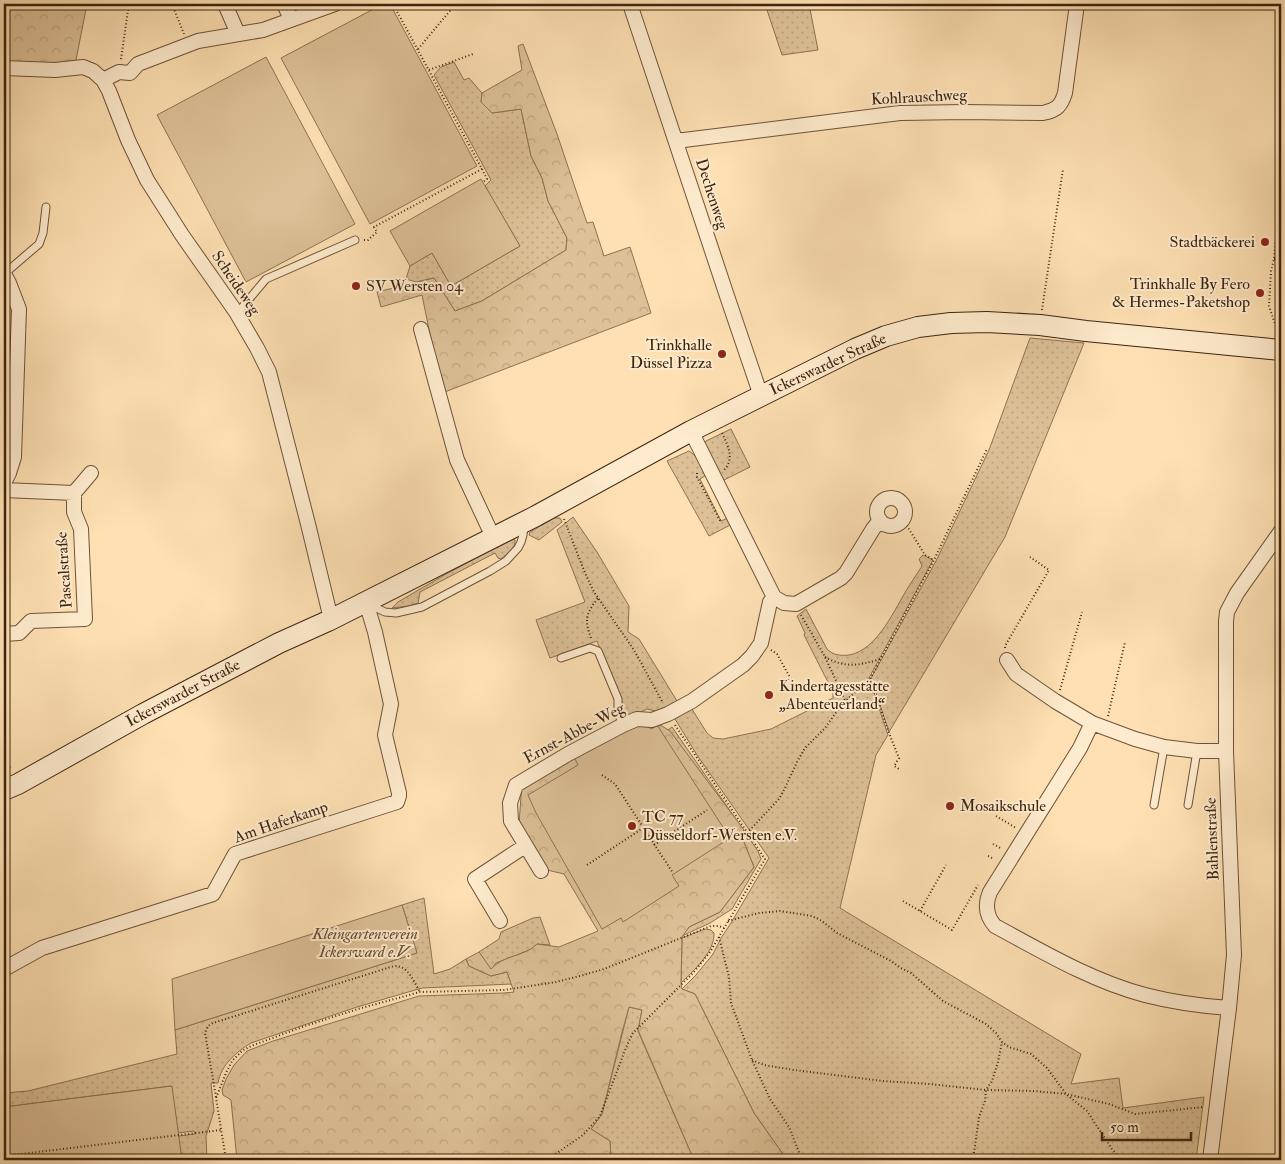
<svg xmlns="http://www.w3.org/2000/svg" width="1285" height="1164" font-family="'IM FELL Double Pica',serif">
	<defs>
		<pattern id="grass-dots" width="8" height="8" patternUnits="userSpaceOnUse" patternTransform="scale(1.25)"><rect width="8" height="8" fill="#ddc097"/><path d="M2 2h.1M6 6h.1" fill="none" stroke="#bfa581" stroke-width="1.8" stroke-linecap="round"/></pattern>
		<pattern id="forest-crowns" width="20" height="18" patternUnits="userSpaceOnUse" patternTransform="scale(1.25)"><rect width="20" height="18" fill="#ddc097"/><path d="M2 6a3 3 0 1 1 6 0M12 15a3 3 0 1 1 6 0" fill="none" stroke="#bfa581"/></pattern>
	</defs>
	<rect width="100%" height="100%" fill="#fee0b2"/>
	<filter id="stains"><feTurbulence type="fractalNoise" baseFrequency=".004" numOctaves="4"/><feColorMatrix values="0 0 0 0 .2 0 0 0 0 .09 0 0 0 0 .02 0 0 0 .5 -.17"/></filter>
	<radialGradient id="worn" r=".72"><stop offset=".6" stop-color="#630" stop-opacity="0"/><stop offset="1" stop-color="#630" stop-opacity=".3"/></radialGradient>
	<path fill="url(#grass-dots)" stroke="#8c7254" d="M765 4H809L818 50 782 55Z
		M454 62 464 80 469 78 482 93 481 102 492 113 521 109 531 156 542 178 548 201 567 238 566 250 482 301 455 311 434 278 416 282 406 279 410 266 432 253 451 286 520 246 485 186 491 180 434 75 441 67Z
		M1030 338 1084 343 1005 537 889 732 871 678 936 561 989 450Z
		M731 429 750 467 722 481 704 445 706 441Z
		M689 451C698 457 703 465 708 474L700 479 721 521 730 517 734 523 709 536 667 461Z
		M573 517 597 552 629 606 628 632 639 639 677 701 660 712 647 709 624 720 619 711 618 695 597 641 550 658 536 620 585 602 557 530Z
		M554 518H560L562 522 539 540 529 535 530 532Z
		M512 539 515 540C516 548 507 554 501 559L498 558 495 553 420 592 418 603 408 606 392 608 398 602 446 574Z
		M923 555 933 560 869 678 888 735 876 755 840 908 1081 1054 1071 1084 1119 1078 1123 1108 1204 1097 1196 1160H787L754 1113 695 994 682 989 696 975 713 954 721 938 731 923 769 858 697 755 675 719V716L690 706 707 733 713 738 723 739 771 729 833 698V692L804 635 805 633 797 616 806 609 827 649C833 655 840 656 849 655 878 650 895 608 909 586 913 579 918 573 922 566L919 559Z
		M672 727 758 851 761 859 732 909 710 923 682 936 689 927 720 912 754 867 741 835 676 743 663 734Z
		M424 898 434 974 450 969 466 959 469 966 491 976 507 972 512 984 422 988 357 1007 251 1043C236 1052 221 1065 218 1083H211L214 1111 206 1136 207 1160H4V1158L195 1134 194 1131 178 1133 171 1086 4 1107V1093L28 1091 177 1054 175 1030 417 953 402 905Z
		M540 917 550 945 537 944 532 949 496 963 491 970 479 952 499 939 501 932 533 918Z
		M705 929 711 930 714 933C715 952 693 971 681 983L682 938Z
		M629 1007 642 1010 638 1031 694 1160H611L610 1141 591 1129 602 1114Z"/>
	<path fill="url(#forest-crowns)" stroke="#8c7254" d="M4 4H87L75 65 4 63Z
		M523 44 557 134 587 223 593 222 604 256 630 247 651 313 442 393 422 295 381 307 377 292 434 278 455 311 482 301 566 250 567 238 548 201 542 178 531 156 521 109 492 113 481 102 482 93 522 70 518 46Z
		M654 721 670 731 744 830 739 835H741L754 867 720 912 689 927 682 937 681 984 682 989 695 994 754 1113 787 1160H694L638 1030 642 1010 629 1007 621 1036 602 1114 591 1129 610 1141 611 1160H237L231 1100 223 1095 222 1090 226 1079 234 1065 247 1051 273 1041 419 996 504 993 514 992 507 972 491 976 469 966 466 959 479 952 491 969C503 955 524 957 537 944L559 947 598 931 564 874 547 870 519 824 522 783Z"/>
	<path fill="#ddc097" stroke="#8c7254" d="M383 4H390L477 166 370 224 281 58Z
		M266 57 355 224 246 282 157 115Z
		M481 179 520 246 451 286 432 253 410 266 390 231Z
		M638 723 652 729 657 725 730 838 672 875 679 886 623 922 621 918 602 929 536 813 528 795 578 765 575 759 576 754Z
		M402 905 417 953 175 1030 172 979Z
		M172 1086 182 1160H4V1107Z"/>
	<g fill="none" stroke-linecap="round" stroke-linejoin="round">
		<defs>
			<path id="lane" d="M4 274 39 244 43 233 46 207
				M236 312 240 310 266 279 355 240
				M368 604 385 612 396 613 422 607 490 571 506 561 518 548 521 542 523 535 524 525
				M561 658 590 648 598 651 618 699V713L623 725
				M1154 805 1164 747
				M1188 805 1197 751"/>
			<path id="street" d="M225 4 238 34
				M284 4 291 19
				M630 4 727 296 761 396
				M4 68 55 70 83 67 93 71 103 80 109 91 128 140 147 180 182 235 236 312 257 348 269 372 308 524 331 619
				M103 80 119 72 130 73 138 64 198 41 263 30 335 4
				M676 141 900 113 965 112 1043 113C1057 110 1061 106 1065 93L1077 4
				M4 274 9 283 19 309 14 457 9 473 4 483
				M421 329 457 460 493 537
				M691 431 774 597
				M4 490 74 493V512L81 529 85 619 31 621 19 633 4 634
				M74 493 91 473
				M877 512a14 14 0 1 1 28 0a14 14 0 1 1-28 0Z
				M1007 660 1016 674 1055 701 1092 723 1135 739 1164 747 1197 751H1226
				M1092 723 1080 748 990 892C985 904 986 916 995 926 1043 952 1092 981 1145 995 1172 1002 1201 1006 1229 1008
				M541 871 511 821 510 803 516 785 568 754 623 725 637 719 652 720 668 714 692 701 743 665 752 656 761 643 770 602 774 597 784 603 796 604 841 578 846 573 873 529 880 520
				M500 921 475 879 525 846
				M4 969 42 948 213 894 235 854 397 802 399 796V793L385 735 391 704 375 632 366 602
				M1210 1160 1229 1008 1234 955 1226 751V621L1227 612 1237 593 1281 531"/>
			<path id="secondary" d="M4 790 18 784 143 714 279 643 328 621 536 516 691 431 855 349 886 336 918 327 951 323 987 322 1040 325 1086 331 1281 350"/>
		</defs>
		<use href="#lane" stroke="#6c5339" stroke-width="9"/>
		<use href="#street" stroke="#6c5339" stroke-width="16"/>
		<use href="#secondary" stroke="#3c2411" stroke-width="22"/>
		<path stroke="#3c2411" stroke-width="2" stroke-dasharray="1 2.5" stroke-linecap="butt" d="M172 4 184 34
			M418 49 454 6 460 4
			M121 59 129 4
			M429 70 473 54
			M482 169 487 179 483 182
			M364 240H368L377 232 374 227 482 169 393 4
			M1274 259H1281
			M1042 310 1063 169
			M1278 333 1269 306 1271 271 1274 259 1281 180
			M722 433C728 446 735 458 724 470
			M697 473V477L721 522
			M564 519 585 573 594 592 634 650 663 703
			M900 523 907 526 925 555 934 560
			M801 615 825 657 845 700
			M591 638C584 619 586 614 598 598
			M1005 648V646L1049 570 1030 557
			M771 650 777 654 792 681
			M825 657C845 668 858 666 880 659
			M870 679 889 733 899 758 894 766 899 769
			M1060 690 1082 612
			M1108 716 1125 642
			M4 754 11 770
			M602 775 615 784 673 873
			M996 816 1016 828
			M747 833 779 799 784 790 797 762 805 748 825 728 842 704 870 679 934 560 987 449
			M993 844 1002 849
			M654 845 707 810
			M988 856 994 859
			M587 865 643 828
			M903 901 952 930 978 885
			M920 911 946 865
			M728 921 759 913 780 911 812 916 822 921 837 933 891 961 901 968 911 973 943 1001 986 1024 996 1033 1002 1042 1009 1047 1031 1054 1047 1068 1066 1094 1087 1111 1112 1149 1122 1160
			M719 937 729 977 731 1003 752 1060 770 1099 789 1127 802 1160
			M752 1060 764 1065 794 1070 883 1081 930 1084 986 1090 1034 1091 1066 1094 1109 1104 1135 1114 1204 1107
			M216 1097 205 1033 208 1026 213 1023 394 966C408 965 414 982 420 992
			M4 1156 221 1130
			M226 1160 216 1098 226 1073 232 1061 242 1051 251 1046 305 1026 358 1009 420 992 504 990 556 982 580 976 604 969 711 926H719L724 928
			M547 1160 583 1135 600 1116 627 1045 633 1033 694 972 710 952 765 859 675 725
			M973 1160 979 1117 985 1101 986 1090 992 1081 998 1062 1002 1042"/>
		<use href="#lane" stroke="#feebcd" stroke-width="7"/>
		<use href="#street" stroke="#feebcd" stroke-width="14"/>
		<use href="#secondary" stroke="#feebcd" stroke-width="20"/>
	</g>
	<g fill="#8f2418" stroke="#feebcd" stroke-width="2">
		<circle cx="1265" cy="242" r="5"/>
		<circle cx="356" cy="286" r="5"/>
		<circle cx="1260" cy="293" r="5"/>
		<circle cx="722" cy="354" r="5"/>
		<circle cx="769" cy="695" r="5"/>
		<circle cx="950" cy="806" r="5"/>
		<circle cx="632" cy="826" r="5"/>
	</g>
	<g text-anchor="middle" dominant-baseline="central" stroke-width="4" stroke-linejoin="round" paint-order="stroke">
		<g font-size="16" fill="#3c2411" stroke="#feebcd">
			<text transform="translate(919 97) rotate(-3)">Kohlrauschweg</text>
			<text transform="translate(712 194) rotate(72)">Dechenweg</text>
			<text transform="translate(236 283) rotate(56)">Scheideweg</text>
			<text transform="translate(828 364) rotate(-25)">Ickerswarder Straße</text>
			<text transform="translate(64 570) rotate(-94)">Pascalstraße</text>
			<text transform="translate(183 693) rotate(-28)">Ickerswarder Straße</text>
			<text transform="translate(574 733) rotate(-28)">Ernst-Abbe-Weg</text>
			<text transform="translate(281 822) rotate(-19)">Am Haferkamp</text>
			<text transform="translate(1212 839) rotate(-92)">Bahlenstraße</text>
		</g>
		<g font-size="16" fill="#3c2411" stroke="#feebcd" text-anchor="start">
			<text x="1255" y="242" text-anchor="end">Stadtbäckerei</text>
			<text x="1250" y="284" text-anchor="end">Trinkhalle By Fero<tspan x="1250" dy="18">&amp; Hermes-Paketshop</tspan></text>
			<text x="366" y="286">SV Wersten 04</text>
			<text x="712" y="345" text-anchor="end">Trinkhalle<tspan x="712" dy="18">Düssel Pizza</tspan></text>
			<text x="779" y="686">Kindertagesstätte<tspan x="779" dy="18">„Abenteuerland“</tspan></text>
			<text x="960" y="806">Mosaikschule</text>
			<text x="642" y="817">TC 77<tspan x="642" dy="18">Düsseldorf-Wersten e.V.</tspan></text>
		</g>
		<g font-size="16" font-style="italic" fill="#644b32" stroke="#feebcd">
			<text x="365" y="934">Kleingartenverein<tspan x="365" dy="18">Ickersward e.V.</tspan></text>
		</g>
	</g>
	<rect width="1285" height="1164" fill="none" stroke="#fee0b2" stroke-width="20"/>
	<rect x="5" y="5" width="1275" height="1154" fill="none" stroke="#3c2411" stroke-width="2.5"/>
	<rect x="10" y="10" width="1265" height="1144" fill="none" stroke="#3c2411"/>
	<path d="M1102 1132v8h89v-8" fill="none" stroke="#3c2411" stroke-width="2.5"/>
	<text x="1110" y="1132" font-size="15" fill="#3c2411" stroke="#feebcd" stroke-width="4" paint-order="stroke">50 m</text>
	<rect width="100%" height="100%" filter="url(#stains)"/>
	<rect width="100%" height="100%" fill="url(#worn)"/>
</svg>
